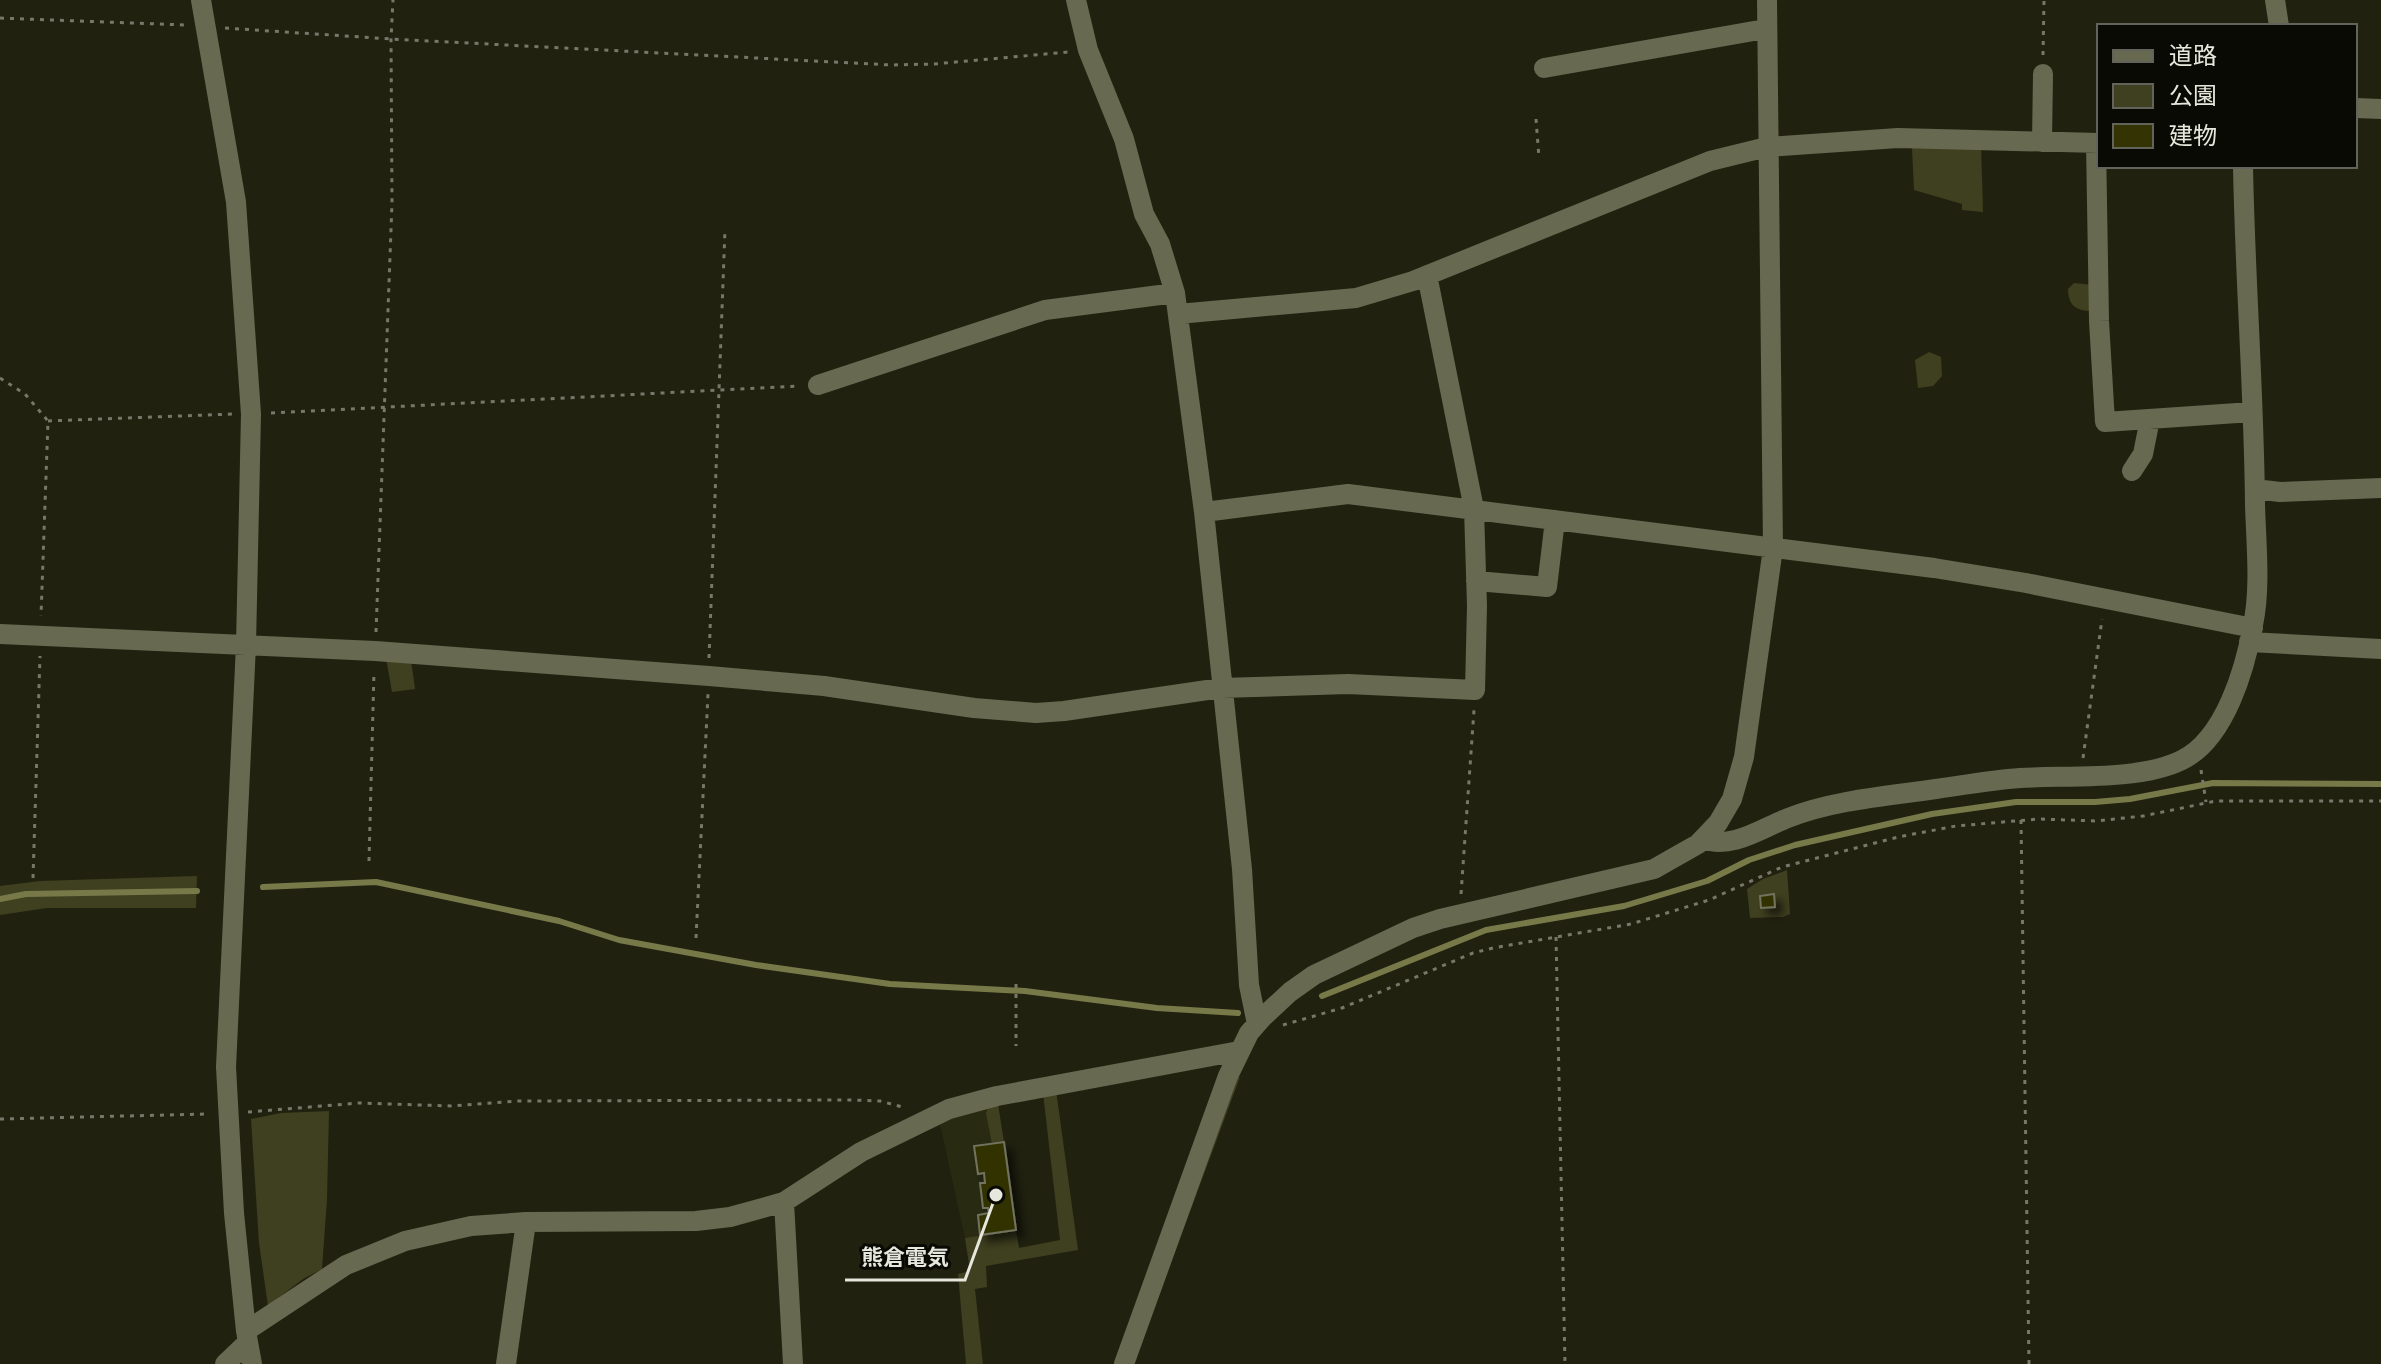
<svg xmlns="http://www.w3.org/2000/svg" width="2381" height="1364" font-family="'Fira Sans','Noto Sans JP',sans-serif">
	<defs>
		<filter id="shadow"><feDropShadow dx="7" dy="7" stdDeviation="4" flood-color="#0009"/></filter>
	</defs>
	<rect width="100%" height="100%" fill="#212110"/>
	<path fill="#292a12" d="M998 1104 1016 1230 965 1238 940 1124 949 1109Z"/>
	<path fill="#3f401f" d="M1981 145 1983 212 1962 210V204L1914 190 1912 148Z
		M2074 283 2093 285 2092 311C2077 311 2068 306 2068 289Z
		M1929 352 1941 357 1942 376 1933 386 1918 388 1915 360Z
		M386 658 411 660 415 689 392 692Z
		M1787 870 1790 914 1783 917 1750 918 1747 889 1763 879Z
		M197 876 196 908H47L0 915V886L40 881Z
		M1240 1077 1136 1357 1238 1078Z
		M1056 1090 1078 1250 986 1266 987 1287 975 1289 983 1364H966L958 1274 970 1271 965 1238 1016 1230 1019 1248 1060 1240 1043 1093Z
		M998 1104 1004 1142 992 1144 986 1113 988 1108Z
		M329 1111 327 1199 322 1269 303 1279 268 1306 259 1243 251 1119 281 1113Z"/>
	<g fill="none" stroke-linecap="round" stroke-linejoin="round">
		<path stroke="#787949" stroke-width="6" d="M263 887 376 882 559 921 619 940 756 965 890 984 1025 991 1157 1008 1238 1013
			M0 899 26 894 197 891
			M1322 996 1486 930 1624 906 1707 881 1749 860 1795 845 1932 814 2016 802H2095L2130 799 2213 783 2381 784"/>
	</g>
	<path fill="#333304" stroke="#71735f" stroke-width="2" filter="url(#shadow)" d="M1774 894 1775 907 1761 908 1760 896Z
		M1004 1142 1016 1230 980 1235 978 1215 989 1213 988 1208H983L980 1183H985L984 1173 978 1174 974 1146Z"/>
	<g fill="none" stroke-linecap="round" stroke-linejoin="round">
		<path stroke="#777869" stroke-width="3" stroke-dasharray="4 6" stroke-linecap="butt" d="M0 18 185 25
			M225 28 391 39 891 65 934 64 1068 52
			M2043 55 2044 0
			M1536 119 1539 158
			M0 378 25 394 48 421 41 616
			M271 413 799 386
			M48 421 232 414
			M376 632 392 203 391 39 393 0
			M709 658 725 229
			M2083 758 2102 619
			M2201 770 2206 802
			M2021 820 2029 1364
			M369 861 374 671
			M33 878 40 656
			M1461 894 1474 710
			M1556 937 1565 1364
			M696 938 708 694
			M1016 984V1046
			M1283 1025 1342 1008 1473 953 1493 948 1631 924 1709 900 1782 867 1898 837 1956 826 2039 819 2096 821 2143 816 2216 801H2381
			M248 1112 359 1103 452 1106 517 1101 854 1100 880 1101 906 1108
			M0 1119 208 1114"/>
		<path stroke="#686951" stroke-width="20" d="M201 0 236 202 251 414 246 645 226 1067 234 1213 246 1331 252 1364
			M1076 0 1088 50 1124 139 1144 214 1160 244 1175 293 1204 512 1242 869 1249 985 1257 1024
			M2275 0 2279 26
			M1544 68 1765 29
			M2355 108 2381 109
			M2042 142 2043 74
			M2096 143 2099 321 2105 422 2252 412
			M1178 314 1356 298 1413 281 1710 161 1767 147 1898 138 2099 143
			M818 385 1045 310 1175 293
			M2132 471 2143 454 2150 419
			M2255 489 2280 492 2381 488
			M1204 512 1348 494 1934 568 2026 583 2253 628
			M1476 581 1547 587 1555 520
			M0 634 375 651 709 676 824 686 974 708 1036 713 1064 711 1221 688 1348 684 1475 690 1477 606 1474 509 1427 275
			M2249 642 2381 649
			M1703 839C1732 850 1762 828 1788 818 1834 800 1888 796 1936 789 1964 785 1992 780 2020 778 2067 775 2140 781 2182 760 2225 739 2245 669 2253 625 2261 587 2256 543 2255 504 2254 392 2245 279 2243 166
			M784 1202 793 1364
			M246 1331 346 1265 405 1241 471 1226 526 1222 696 1221 730 1217 784 1202 861 1152 949 1109 997 1096 1239 1051
			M225 1364 248 1342
			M506 1364 526 1222
			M1124 1364 1228 1076 1249 1033 1263 1017 1290 992 1314 975 1413 928 1440 919 1654 869 1698 844 1718 823 1732 799 1744 757 1773 548 1767 0"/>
	</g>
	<path fill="none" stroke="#e7e8dd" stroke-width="3" d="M996 1195L965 1280H845"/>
	<circle fill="#e7e8dd" stroke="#0a0a04" stroke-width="3" cx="996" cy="1195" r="8"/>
	<g font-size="22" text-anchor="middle" font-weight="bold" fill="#e7e8dd" stroke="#0a0a04" stroke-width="6" stroke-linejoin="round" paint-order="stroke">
		<text x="905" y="1265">熊倉電気</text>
	</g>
	<rect x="2097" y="24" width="260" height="144" fill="#0a0a04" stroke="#62635b" stroke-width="2"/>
	<rect x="2113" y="50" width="40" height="12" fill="#686951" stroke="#62635b" stroke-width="2"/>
	<text x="2169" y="64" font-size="24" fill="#e7e8dd">道路</text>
	<rect x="2113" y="84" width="40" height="24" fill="#3f401f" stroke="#62635b" stroke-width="2"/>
	<text x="2169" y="104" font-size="24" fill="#e7e8dd">公園</text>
	<rect x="2113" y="124" width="40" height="24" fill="#333304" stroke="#62635b" stroke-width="2"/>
	<text x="2169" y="144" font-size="24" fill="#e7e8dd">建物</text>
</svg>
